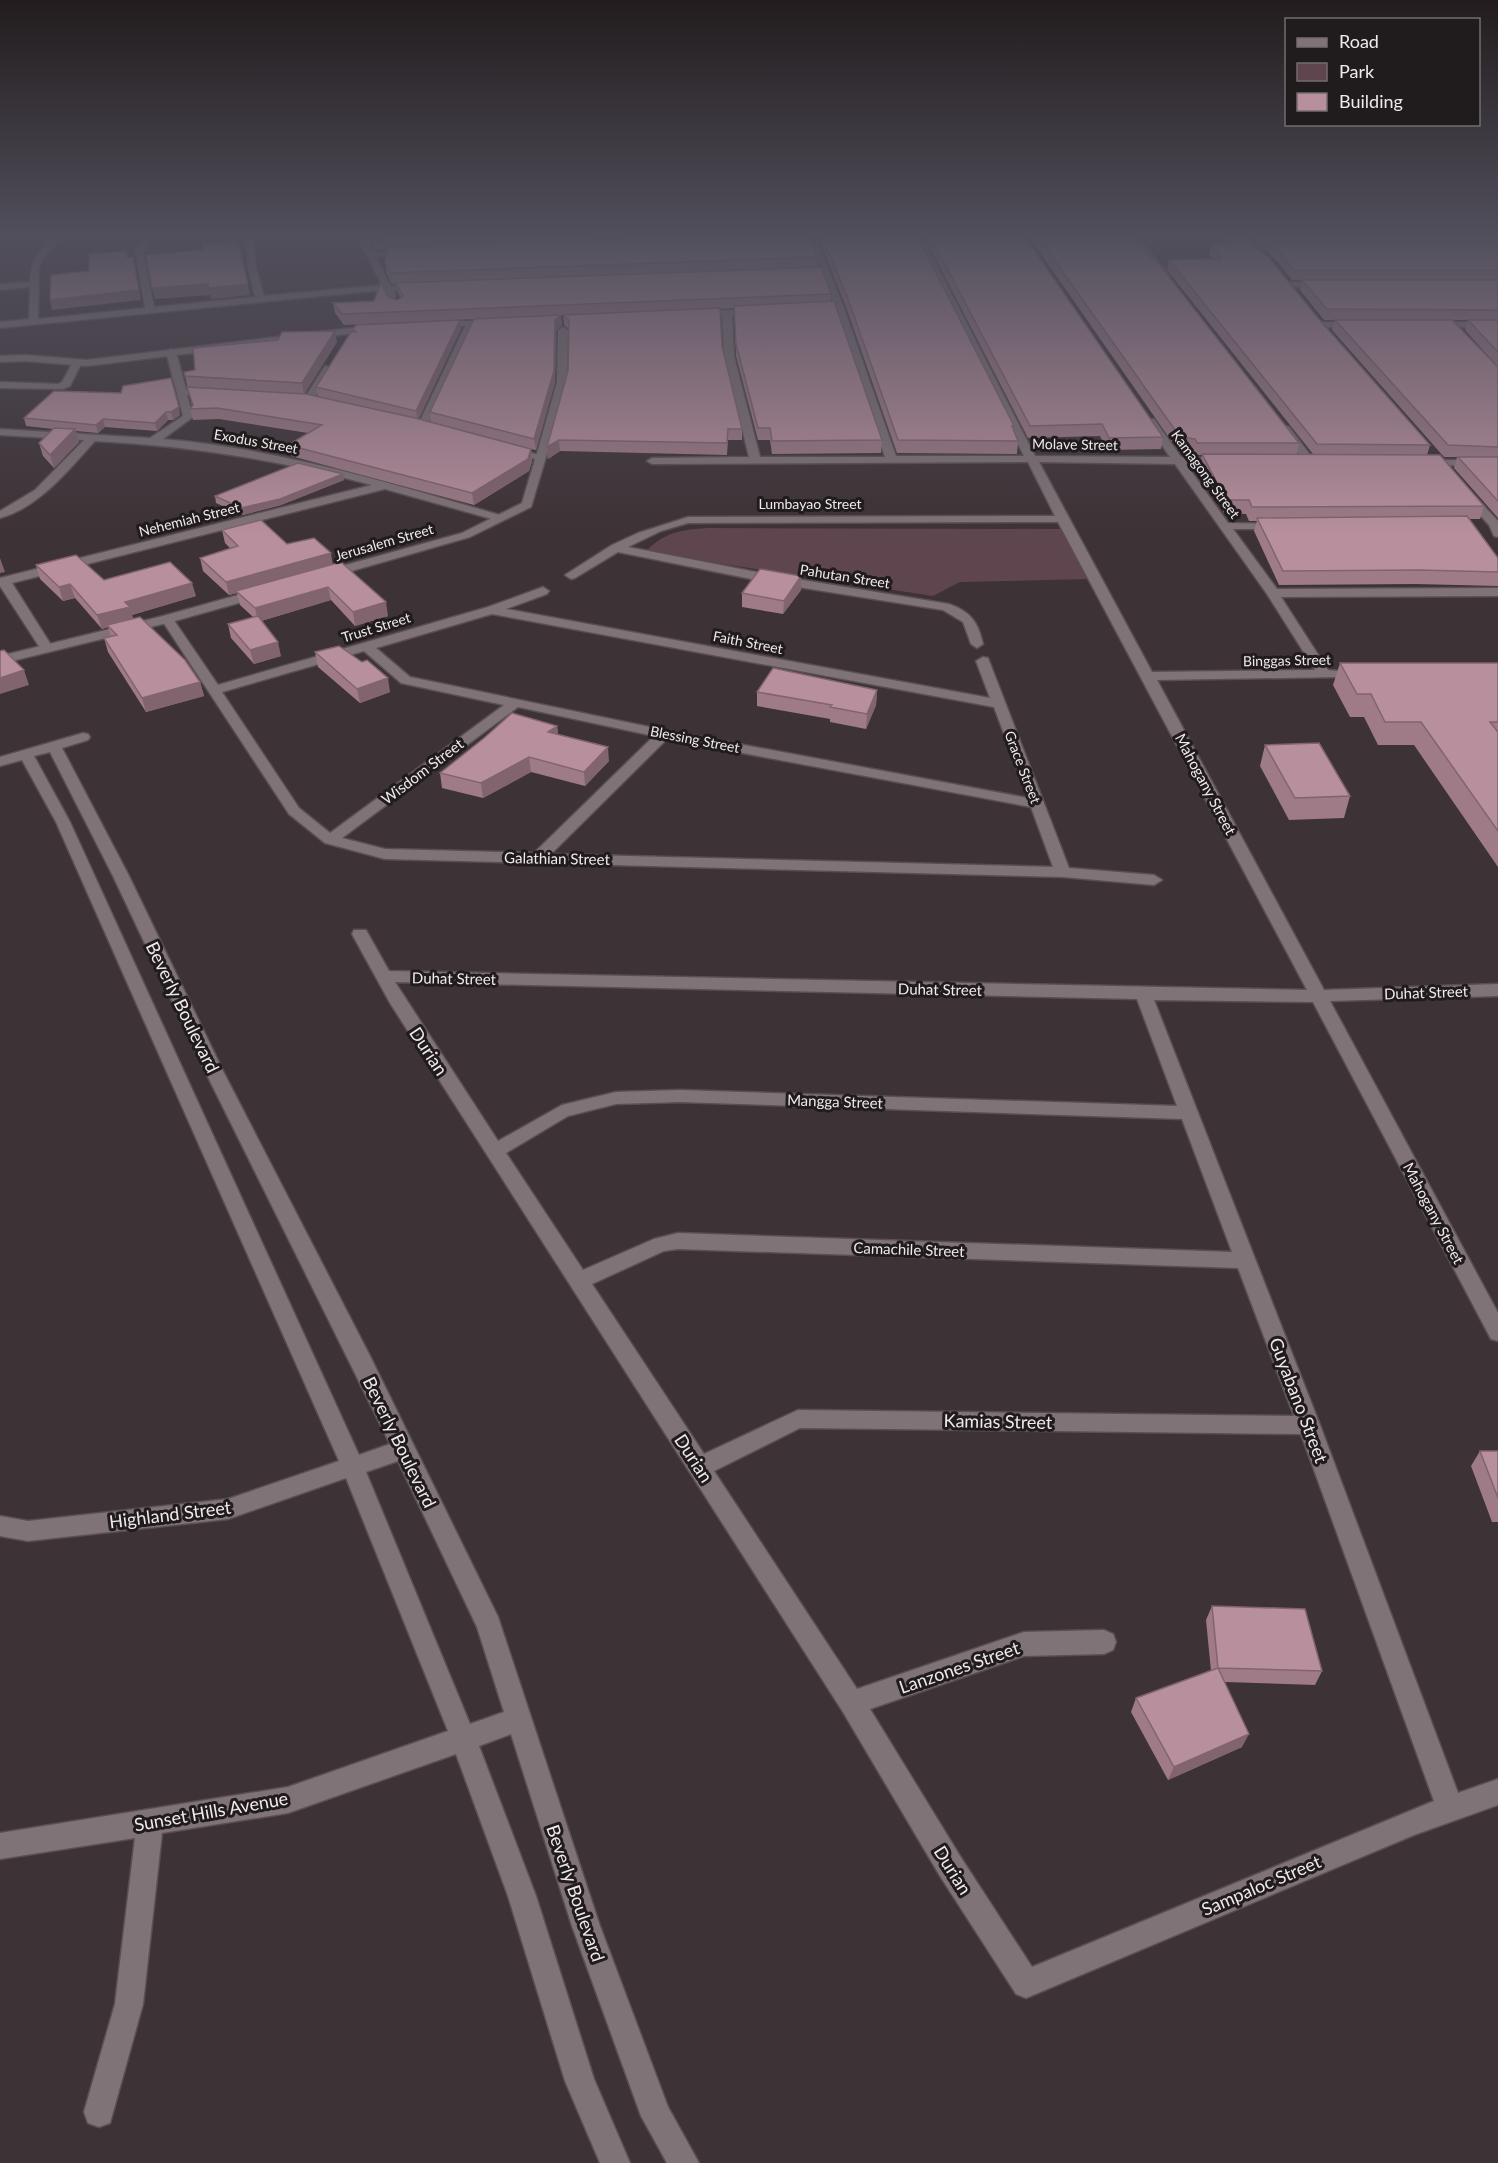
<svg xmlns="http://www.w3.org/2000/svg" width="1498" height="2163" font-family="Lato,sans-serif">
	<rect width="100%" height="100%" fill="#3d3235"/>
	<path fill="#5f454e" d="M707 528 1062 529 1089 579 960 582 933 596 645 552C665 532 680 530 707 528Z"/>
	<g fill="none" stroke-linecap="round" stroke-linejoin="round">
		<defs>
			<path id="street" d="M57 234H65L43 258 39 267 38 319 145 308 135 250 146 234H154L143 250 154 307 255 297 248 268 245 234H253L256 268 264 296 382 285 356 234H364L374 252 414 251V255L411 256 376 257 391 286 419 284 423 287 419 290 394 291 396 296 392 299 389 298 384 290 0 328V322L29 319 30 287 0 290V284L30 282C31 257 40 251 57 234Z
				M913 234H921L1035 456 1170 457 1145 421 1154 419 1181 457 1227 459 1228 461 1223 464H1186L1228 523 1283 524 1285 526 1279 529H1233L1277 589 1498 588V596L1281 597 1328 670 1339 671 1341 674 1339 677 1157 680 1324 990 1498 984V996L1330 1001 1498 1313V1341L1491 1339 1313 1002 1154 1000 1320 1425 1458 1793 1498 1779V1805L1414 1835 1026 1998 1016 1994 940 1876 843 1712 390 1003 352 934 354 930H366L389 971 1307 990 1058 522 688 523 661 531 628 547 766 574 949 604C971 612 978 622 983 644L977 648 971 644 963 622 943 610 766 582 618 552 575 578 571 579 565 575 612 545 638 533 688 517 1055 516 1028 462 652 464 647 461 652 458 749 457 724 356 722 313 727 310 732 313 734 356 760 457H885L834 308 839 305 844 308 896 456H1024ZM1039 462 1175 464 1267 594 1315 670 1152 672ZM395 982 1137 999 1177 1106 680 1090 616 1092 562 1105 498 1141ZM680 1102 1182 1119 1232 1252 678 1233 654 1239 583 1270 506 1153 568 1116 616 1104ZM678 1249 1238 1268 1294 1416 798 1410 704 1454 592 1284 664 1251ZM800 1428 1301 1434 1434 1801 1032 1967 960 1856 870 1709 1024 1656 1104 1654 1113 1650 1116 1642 1113 1634 1104 1630 1024 1632 857 1689 714 1471Z
				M1128 234H1136L1169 275V279H1163Z
				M1255 246H1292L1296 249 1292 252 1252 251 1251 249Z
				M1290 282H1325L1329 285 1325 288 1287 287V283Z
				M1320 322H1358L1363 325 1358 328 1317 327V323Z
				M1434 322H1498V328L1431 327V323Z
				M563 327 568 330 567 382 546 457 541 460 536 457 557 382 558 330Z
				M171 349 176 352 186 389 214 391 219 394 214 397 187 395 193 417 163 439C280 449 391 483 503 516L505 518 499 521 385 489 12 583 53 648 52 651H42L0 586V578L372 485C281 460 190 446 95 441 68 470 40 507 0 518V511L35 490 84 440 0 435V429L150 438 183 416 166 352Z
				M73 362 81 364 70 386 63 389 0 388V382L58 384 62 382Z
				M325 366 333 368 312 402H304L303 400Z
				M1285 426 1289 427 1314 460V464H1306L1281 431V427Z
				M1422 460H1498V466L1418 465 1417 463Z
				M1466 490 1470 491 1498 521V537L1494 536 1489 525 1460 493Z
				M543 587 549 591 547 594 506 609 990 698 976 661 983 657 988 658 1069 868 1154 875 1162 880 1154 885 1063 877 385 859 325 843 289 814 161 619 163 616H171L218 685 488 607ZM492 614 994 707 1028 798 664 730 410 677 376 648ZM364 651 401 683 504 705 330 833 299 808 222 692ZM518 707 654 736 534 853 385 849 342 838ZM667 739 1031 807 1053 867 551 854Z
				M83 733 88 734 90 737 88 740 62 748 129 876 224 1073 370 1356 498 1617 600 1926 668 2107 699 2163H667L641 2116 572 1926 511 1734 479 1746 536 1896 594 2079 630 2163H600L565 2081 508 1896 456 1754 288 1813 162 1833 143 2004 110 2123 99 2127 88 2123 84 2112 115 2004 135 1838 0 1859V1833L288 1787 448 1731 346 1478 228 1519 28 1541 0 1536V1516L28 1521 228 1499 339 1461 56 822 22 760 0 766V757ZM50 752 113 876 206 1073 390 1444 359 1455 70 822 34 756ZM398 1461 477 1627 504 1712 470 1724 366 1472Z"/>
			<path id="secondary" d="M807 234H815L844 308 842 310 812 312 807 309 812 306 834 305Z
				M758 309 763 312 761 314 695 317 690 314 695 311Z
				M494 320 499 323 497 325 475 326 428 425 442 429V433L418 429 417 427 465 326 438 327 435 326V322Z
				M377 325 380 326V330L87 366 25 361 0 362V356L25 355 87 360Z
				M508 446 546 457 531 507 470 537 324 579 318 575 320 572 462 533 522 503 535 459 504 451 503 449Z
				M260 589 264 590 266 593 264 596 171 622 0 664V656L163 616Z"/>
		</defs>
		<use href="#street" stroke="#594f53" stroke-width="3"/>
		<use href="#secondary" stroke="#594f53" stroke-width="3"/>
		<use href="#street" fill="#807377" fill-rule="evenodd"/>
		<use href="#secondary" fill="#807377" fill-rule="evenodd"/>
	</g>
	<path fill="#9e7b87" d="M370 234H808L817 257V267L831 294V301L882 440 881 453 772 454 770 440H758L736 356 734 308 720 309 722 346 742 429V440H728L727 455 560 451 548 459 547 447 568 371 569 329 564 325 563 315 561 316 562 325 556 330 555 382 536 450 525 448 531 449 532 461 529 471 474 505 291 456 288 445 308 433 219 419 193 420 190 409 192 406 184 372 337 342 304 394 318 397 316 387 354 332 353 329 460 320 461 329 418 419 431 422 430 412 474 319 344 325 335 313 333 303 374 301 388 297 397 300 400 298 398 293 396 284H392L386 272 385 262 388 249 375 250 372 244 371 237H370Z
		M817 234H916L1014 426 1013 430 1018 441 1017 454 897 453 846 307Z
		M923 234H1023L1163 437 1161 449 1107 450 1100 436 1028 438Z
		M1027 234H1130L1299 443 1297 454H1313L1167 270 1169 260 1213 259 1209 254 1211 244H1223L1216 234H1242L1430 445 1427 455 1484 506 1480 519H1469L1498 558V586L1415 584 1279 585 1254 531 1257 521H1249L1246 514 1224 513 1200 466 1202 455H1194L1193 452 1177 449Z
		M1244 234H1498V244H1258Z
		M1271 244H1498V367L1465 330 1468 320H1453L1498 367V518L1454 468 1457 457H1444L1332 330 1335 320H1324L1300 290 1302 280H1396H1292L1278 262 1269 254Z
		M121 393 180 415 173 420H168L157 431 105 427 98 433 76 431 79 442 54 468 43 456 39 443 53 429 26 426 24 418Z
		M344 480 281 505 243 515 216 503 215 496Z
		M222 530 287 544 333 564 388 616 355 626 331 600 261 621 281 656 254 664 231 638 228 624 253 617 240 605 237 593 229 595 203 571 200 558 230 548 225 543Z
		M36 565 104 580 196 596 132 615 133 619 200 682 204 696 146 712 108 652 104 638 111 636 108 627 102 629 75 598 63 601 40 579Z
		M801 590 783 614 742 607V593Z
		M315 652 390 692 360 703 318 667Z
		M1340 663H1498V867L1414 745H1378L1364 717H1350L1333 685Z
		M877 690 876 705 866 729 830 722V719L757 706V692Z
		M557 726 558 734 609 761 585 786 531 772 483 798 442 788 440 773Z
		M1265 745 1350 796 1344 818 1289 820 1260 766Z
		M1480 1451H1498V1522H1492L1471 1466Z
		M1212 1606 1322 1671 1315 1685 1225 1682 1242 1747 1168 1780 1131 1712 1136 1698 1211 1671 1206 1620Z"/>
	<path fill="#81646e" d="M133 257 141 300 52 310 50 300Z
		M208 284H248L250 295 211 299 210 295 155 299 152 288Z
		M561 315 562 325 556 330 555 382 536 450 534 439 555 320Z
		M460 320 461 329 418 421 416 411Z
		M335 331 337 342 304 395 302 383Z
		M179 407 180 415 173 420 171 412Z
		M166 412 168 420 157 431 155 423Z
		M103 419 105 427 98 433 96 425Z
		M75 429 79 442 54 468 50 455Z
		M559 440 560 451 548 459 547 447Z
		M531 449 532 461 529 471 474 505 472 493Z
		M343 474 344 480 281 505 243 515 241 508Z
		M331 553 333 566 236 591 237 593 229 595 226 582Z
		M0 558 5 572 0 573Z
		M801 576V590L783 614 784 601Z
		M192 583 196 596 132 615 134 621 107 625 108 627 102 629 97 615 125 602Z
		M70 584 75 598 63 601 59 587Z
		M328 587 331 600 258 622 255 608Z
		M386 602 388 616 355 626 353 612Z
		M278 642 281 656 254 664 250 650Z
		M24 670 29 685 0 694V678Z
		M388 678 390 692 360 703 357 689Z
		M200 682 204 696 146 712 142 698Z
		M877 690 876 705 866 729 867 714Z
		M557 726 559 741 548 732Z
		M608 747 609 761 585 786 584 772Z
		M529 757 531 772 483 798 481 783Z
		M1249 1734 1242 1747 1168 1780 1174 1767Z"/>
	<path fill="#b88f9d" stroke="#81646e" stroke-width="1.5" d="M371 234H518L374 239Z
		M753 234H808L817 257 391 273 385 262 388 248Z
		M821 234H916L1014 426H1012L1018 441 898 440 847 296Z
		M929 234H1023L1163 437 1109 438 1102 424 1030 426Z
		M1036 234H1130L1151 259H1155L1299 443H1197L1195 439 1180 437Z
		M1225 234H1242L1270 259 1318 318 1430 445 1317 444 1169 260 1221 259 1211 244H1231Z
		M1259 234H1498V235L1260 234Z
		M238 241 248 284 209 288 208 284 152 288 146 255 203 250 202 244Z
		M1271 244H1498V270H1294L1280 252Z
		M127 251V258L133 257 139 290 50 300 51 275 89 271V254Z
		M821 267 831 294 342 314 333 303 374 301 381 282 388 297 397 300 403 296 396 283Z
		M1302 280H1498V310L1327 309Z
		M834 301 882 440 772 441 770 428H758L736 344 734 306Z
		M720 308 722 346 742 429H728L727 443 559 440 547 447 568 371 569 320 563 315Z
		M561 315 555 320 554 371 534 439 430 412 474 319Z
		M460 320 416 411 316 387 351 332H356L353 329 356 325Z
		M1335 320H1452L1498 367V447L1448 445Z
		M1468 320H1498V352Z
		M335 331 302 383 185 376 184 372 195 370 193 348 278 340 282 332Z
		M171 378 179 407 171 412H166L155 423 103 419 96 425 24 418 54 391 121 393 123 386Z
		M187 387 306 394 415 418 531 449 528 459 472 493 288 445 322 425 217 408 190 409 193 405Z
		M54 428 75 429 50 455 39 443Z
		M1202 454 1440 455 1484 506 1252 507 1249 500H1226Z
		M1458 457H1498V501Z
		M298 463 343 474 280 499 241 508 215 496Z
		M1467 516 1498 558V572L1419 570 1283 571 1257 518Z
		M261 520 287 544 314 538 331 553 226 582 200 558 238 546 222 530Z
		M76 555 104 580 170 562 192 583 125 602 130 607 97 615 70 584 59 587 36 565Z
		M341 562 386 602 353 612 328 587 255 608 236 591Z
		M760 569 801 576 784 601 742 593Z
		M258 616 278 642 250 650 228 624Z
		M140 617 185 660 200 682 142 698 104 638 117 635 107 625Z
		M339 646 362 662 367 660 388 678 357 689 315 652Z
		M4 650 24 670 0 678V651Z
		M1340 663H1498V722H1490L1498 732V831L1421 722H1385L1371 694H1357Z
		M773 668 877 690 867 714 830 707 832 705 757 692Z
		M512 713 557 726 548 732 608 747 584 772 529 757 481 783 440 773 484 738Z
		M1319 743 1350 796 1295 798 1265 745Z
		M1480 1451H1498V1498Z
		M1212 1606 1305 1609 1322 1671 1218 1668Z
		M1218 1668 1249 1734 1174 1767 1136 1698Z"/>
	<linearGradient id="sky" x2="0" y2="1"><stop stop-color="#221c1d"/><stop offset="0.44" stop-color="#514f5c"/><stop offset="1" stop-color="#514f5c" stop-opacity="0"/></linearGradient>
	<rect width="1498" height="536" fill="url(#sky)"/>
	<g text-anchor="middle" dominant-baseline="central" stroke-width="6" stroke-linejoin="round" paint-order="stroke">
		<g font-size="14" fill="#f0e9eb" stroke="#201b1d">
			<text transform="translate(256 441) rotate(10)">Exodus Street</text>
			<text transform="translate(1075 444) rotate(1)">Molave Street</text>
			<text transform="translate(1206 474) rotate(54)">Kamagong Street</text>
			<text x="810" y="503">Lumbayao Street</text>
			<text transform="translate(189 519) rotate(-14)">Nehemiah Street</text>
			<text transform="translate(384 542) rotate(-16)">Jerusalem Street</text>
			<text transform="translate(845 576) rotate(9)">Pahutan Street</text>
			<text transform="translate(376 627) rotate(-17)">Trust Street</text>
			<text transform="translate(748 642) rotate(11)">Faith Street</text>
			<text transform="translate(1287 660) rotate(-1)">Binggas Street</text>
			<text transform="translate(695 739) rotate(11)">Blessing Street</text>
			<text transform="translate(1023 767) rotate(69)">Grace Street</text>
		</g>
		<g font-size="15" fill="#f0e9eb" stroke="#201b1d">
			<text transform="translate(422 771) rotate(-37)">Wisdom Street</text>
			<text transform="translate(1206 784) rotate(62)">Mahogany Street</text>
			<text transform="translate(557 858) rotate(1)">Galathian Street</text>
			<text transform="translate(454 978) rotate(1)">Duhat Street</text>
			<text transform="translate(940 989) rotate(1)">Duhat Street</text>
			<text transform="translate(1426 992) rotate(-2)">Duhat Street</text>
			<text transform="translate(835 1101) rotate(2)">Mangga Street</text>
			<text transform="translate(1434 1213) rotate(62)">Mahogany Street</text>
			<text transform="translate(909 1249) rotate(2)">Camachile Street</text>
		</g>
		<g font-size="18" fill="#f0e9eb" stroke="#201b1d">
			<text transform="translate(183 1007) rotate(64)">Beverly Boulevard</text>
			<text transform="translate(429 1051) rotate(57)">Durian</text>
			<text transform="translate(1299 1400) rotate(69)">Guyabano Street</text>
			<text transform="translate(998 1421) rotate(1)">Kamias Street</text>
			<text transform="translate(400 1442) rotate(64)">Beverly Boulevard</text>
			<text transform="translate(694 1458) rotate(57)">Durian</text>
			<text transform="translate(170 1514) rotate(-7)">Highland Street</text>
			<text transform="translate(959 1667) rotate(-19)">Lanzones Street</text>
			<text transform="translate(211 1811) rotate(-10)">Sunset Hills Avenue</text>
			<text transform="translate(953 1870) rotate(58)">Durian</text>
			<text transform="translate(1261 1885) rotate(-23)">Sampaloc Street</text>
			<text transform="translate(576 1893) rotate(71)">Beverly Boulevard</text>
		</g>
	</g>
	<rect x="1285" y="18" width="195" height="108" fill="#201b1d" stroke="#736d6f" stroke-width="1.5"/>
	<rect x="1297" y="38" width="30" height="9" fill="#807377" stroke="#736d6f" stroke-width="1.5"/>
	<text x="1339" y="48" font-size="18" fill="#f0e9eb">Road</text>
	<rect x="1297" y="63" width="30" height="18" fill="#5f454e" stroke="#736d6f" stroke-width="1.5"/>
	<text x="1339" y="78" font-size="18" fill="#f0e9eb">Park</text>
	<rect x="1297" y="93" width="30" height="18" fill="#b88f9d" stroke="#736d6f" stroke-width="1.5"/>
	<text x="1339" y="108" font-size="18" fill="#f0e9eb">Building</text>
</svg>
